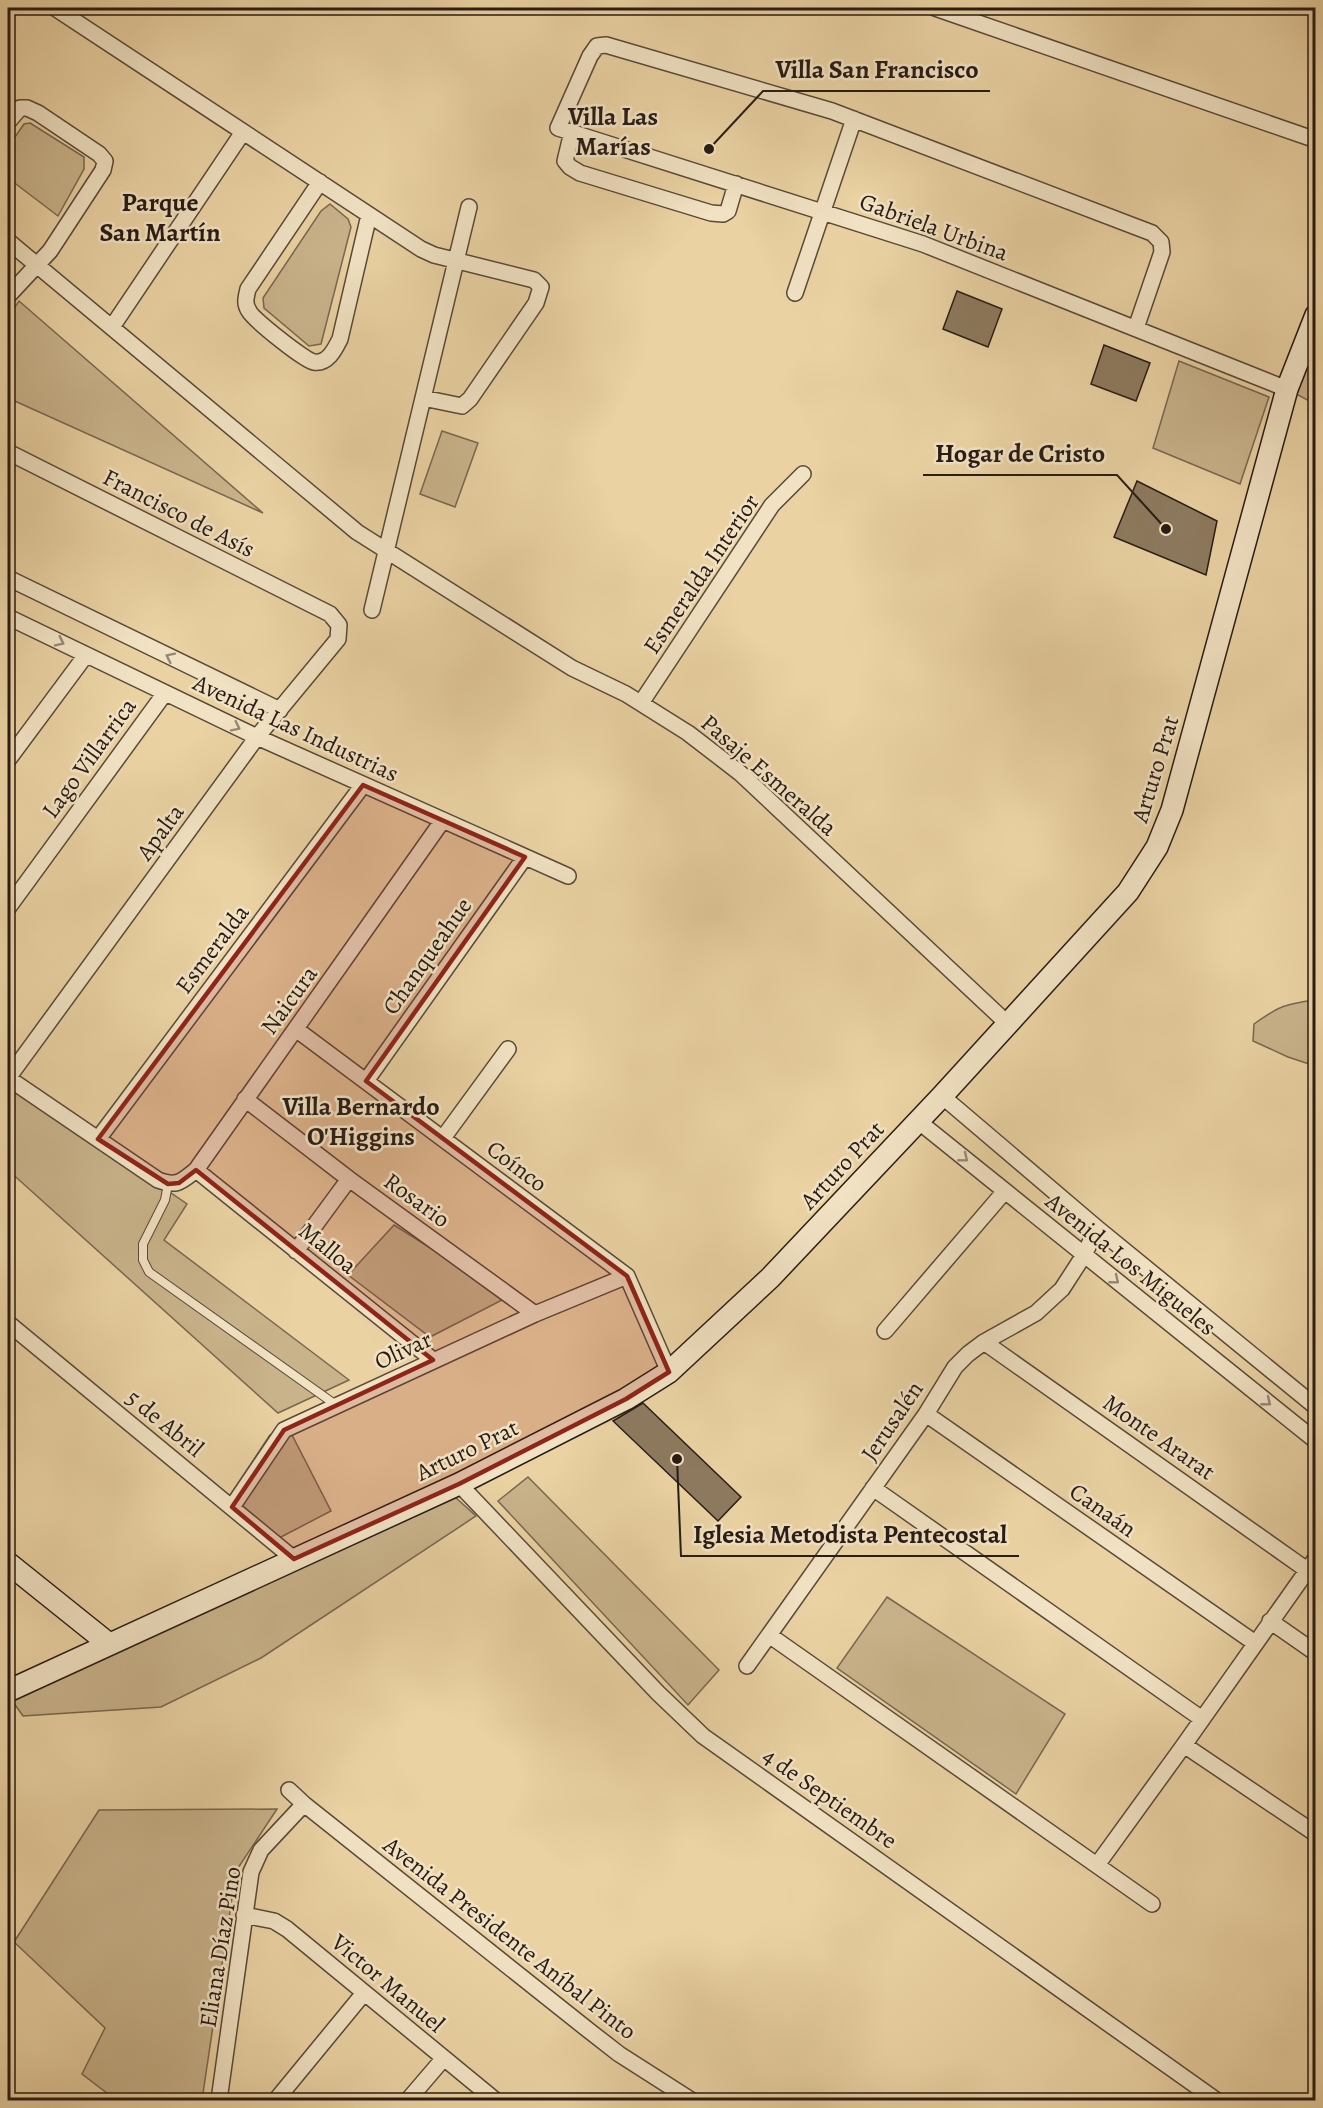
<svg xmlns="http://www.w3.org/2000/svg" width="1323" height="2108" font-family="Alegreya,serif">
	<rect width="100%" height="100%" fill="#ead2a3"/>
	<filter id="stains"><feTurbulence type="fractalNoise" baseFrequency=".00333" numOctaves="4"/><feColorMatrix values="0 0 0 0 .2 0 0 0 0 .09 0 0 0 0 .02 0 0 0 .5 -.17"/></filter>
	<radialGradient id="worn" r=".72"><stop offset=".6" stop-color="#630" stop-opacity="0"/><stop offset="1" stop-color="#630" stop-opacity=".3"/></radialGradient>
	<path fill="#c9b38b" stroke="#786750" stroke-width="1.5" d="M30 123 84 157V169L58 216 8 178V147L24 124Z
		M330 204 348 219 351 227 321 344 309 346 264 308 263 298 321 211Z
		M19 301 263 513 8 398V317Z
		M1315 339V404L1296 394Z
		M1179 361 1269 397 1240 484 1153 448Z
		M442 431 478 443 455 507 420 494Z
		M1315 1000V1066L1288 1057 1253 1041 1254 1024C1279 1006 1285 1004 1315 1000Z
		M8 1081 187 1204 164 1240 349 1380 278 1413 8 1170Z
		M394 1225 508 1297 430 1337 348 1275Z
		M289 1429 331 1511 279 1538 230 1495 270 1435Z
		M528 1477 719 1670 688 1705 498 1501Z
		M445 1488 476 1516 261 1658 161 1707 23 1716 8 1695Z
		M887 1597 1065 1714 1016 1794 837 1668Z
		M277 1809 236 1871 202 2100H116L82 2074 105 2028 14 1942 99 1810Z"/>
	<path fill="#8d7a5f" stroke="#281b15" stroke-width="1.5" d="M957 291 1002 309 988 347 943 329Z
		M1104 345 1150 363 1136 401 1091 384Z
		M1137 481 1217 521 1206 575 1114 537Z
		M643 1403 741 1497 718 1521 613 1421Z"/>
	<g fill="none" stroke-linecap="round" stroke-linejoin="round">
		<defs>
			<path id="lane" d="M168 1184 165 1200 143 1244V1260L149 1272 336 1405"/>
			<path id="street" d="M55 8 421 249 434 255 534 280 541 287 536 303 470 399 462 406 423 398
				M935 8 1316 140
				M8 122 20 108H27L38 113 99 154 105 161 103 170 50 251 8 296
				M572 132 565 161 570 167 580 173 711 213 723 214 728 211 736 184
				M320 182 248 289C246 298 244 303 249 311 253 319 305 361 314 362 328 364 335 349 340 339L369 215
				M8 241 357 532 572 668 626 694 688 733 740 773 1008 1024
				M795 293 854 119
				M112 327 243 132
				M1136 328 1162 252 1161 242 1152 233 832 111 606 45 597 46 590 56 558 128 923 244 1287 389
				M8 452 330 614 339 625 338 639 257 737 8 1078
				M8 578 280 710
				M372 610 469 207
				M8 617 257 737 568 876
				M641 703 772 505 803 474
				M8 760 86 655
				M8 908 165 693
				M297 1030 627 1276 669 1372
				M8 1078 158 1180C177 1187 181 1182 196 1170L443 820
				M366 1081 525 857
				M942 1096 1097 1228 1316 1407
				M245 1099 349 1179 535 1314
				M918 1121 1316 1441
				M443 1138 508 1049
				M98 1139 363 785
				M196 1170 433 1360
				M296 1251 349 1179
				M8 1323 294 1559
				M885 1331 1005 1191
				M984 1342 1307 1570
				M926 1414 1255 1643
				M459 1484 658 1693 703 1736 1216 2100
				M873 1488 1202 1719
				M232 1507 284 1430 535 1314 627 1276
				M1270 1621 1316 1653
				M769 1635 1152 1904
				M747 1666 926 1414 955 1367 968 1354 984 1342 1036 1313 1062 1289 1084 1255 1097 1228
				M1184 1745 1316 1834
				M304 1804 592 2033 619 2054 691 2100
				M1097 1865 1184 1745 1316 1558
				M244 1915 274 1921 287 1929 495 2100
				M219 2100 251 1872 261 1850 304 1804 289 1790
				M276 2100 364 1993
				M408 2100 444 2058"/>
			<path id="secondary" d="M8 1563 109 1644
				M8 1691 459 1484 626 1399 669 1372 770 1278 942 1096 1128 892 1157 847 1172 810 1287 389 1316 315"/>
		</defs>
		<use href="#lane" stroke="#584938" stroke-width="10"/>
		<use href="#street" stroke="#584938" stroke-width="18"/>
		<use href="#secondary" stroke="#281b15" stroke-width="24"/>
		<use href="#lane" stroke="#f1e2c3" stroke-width="8"/>
		<use href="#street" stroke="#f1e2c3" stroke-width="15"/>
		<use href="#secondary" stroke="#f1e2c3" stroke-width="21"/>
	</g>
	<defs><path id="oneway-chevron" d="M-2-3.5L2.5 0L-2 3.5" fill="none" stroke-width="1.6" stroke-linecap="round" stroke-linejoin="round" transform="scale(1.5)"/></defs>
	<g stroke="#978875">
		<use href="#oneway-chevron" transform="translate(60 642) rotate(26)"/>
		<use href="#oneway-chevron" transform="translate(170 657) rotate(-154)"/>
		<use href="#oneway-chevron" transform="translate(236 727) rotate(26)"/>
		<use href="#oneway-chevron" transform="translate(964 1158) rotate(39)"/>
		<use href="#oneway-chevron" transform="translate(1115 1280) rotate(39)"/>
		<use href="#oneway-chevron" transform="translate(1267 1402) rotate(39)"/>
	</g>
	<path fill="#8f2418" fill-opacity="0.2" stroke="#8f2418" stroke-width="4.5" stroke-linejoin="round" d="M363 785 525 857 366 1081 627 1276 669 1372 626 1399 459 1484 294 1559 232 1507 284 1430 433 1360 196 1170 179 1183 168 1184 98 1139Z"/>
	<g text-anchor="middle" dominant-baseline="central" stroke-width="5" stroke-linejoin="round" paint-order="stroke">
		<g font-size="24" fill="#281b15" stroke="#f1e2c3">
			<text transform="translate(934 227) rotate(20)">Gabriela Urbina</text>
			<text transform="translate(179 513) rotate(27)">Francisco de Asís</text>
			<text transform="translate(701 574) rotate(-56)">Esmeralda Interior</text>
			<text transform="translate(296 728) rotate(25)">Avenida Las Industrias</text>
			<text transform="translate(89 758) rotate(-54)">Lago Villarrica</text>
			<text transform="translate(1155 769) rotate(-73)">Arturo Prat</text>
			<text transform="translate(769 775) rotate(41)">Pasaje Esmeralda</text>
			<text transform="translate(160 832) rotate(-54)">Apalta</text>
			<text transform="translate(212 949) rotate(-53)">Esmeralda</text>
			<text transform="translate(427 956) rotate(-55)">Chanqueahue</text>
			<text transform="translate(289 1000) rotate(-54)">Naicura</text>
			<text transform="translate(842 1165) rotate(-47)">Arturo Prat</text>
			<text transform="translate(517 1166) rotate(37)">Coínco</text>
			<text transform="translate(417 1200) rotate(36)">Rosario</text>
			<text transform="translate(328 1248) rotate(39)">Malloa</text>
			<text transform="translate(1131 1264) rotate(39)">Avenida Los Migueles</text>
			<text transform="translate(403 1350) rotate(-25)">Olivar</text>
			<text transform="translate(892 1421) rotate(-56)">Jerusalén</text>
			<text transform="translate(165 1423) rotate(39)">5 de Abril</text>
			<text transform="translate(1159 1437) rotate(35)">Monte Ararat</text>
			<text transform="translate(467 1450) rotate(-26)">Arturo Prat</text>
			<text transform="translate(1103 1510) rotate(35)">Canaán</text>
			<text transform="translate(830 1798) rotate(35)">4 de Septiembre</text>
			<text transform="translate(510 1938) rotate(38)">Avenida Presidente Aníbal Pinto</text>
			<text transform="translate(220 1947) rotate(-81)">Eliana Díaz Pino</text>
			<text transform="translate(388 1983) rotate(40)">Victor Manuel</text>
		</g>
		<g font-size="26" font-weight="bold" fill="#281b15" stroke="#f1e2c3">
			<text x="613" y="116">Villa Las<tspan x="613" dy="30">Marías</tspan></text>
			<text x="160" y="202">Parque<tspan x="160" dy="30">San Martín</tspan></text>
			<text x="361" y="1106">Villa Bernardo<tspan x="361" dy="30">O'Higgins</tspan></text>
		</g>
	</g>
	<path fill="none" stroke="#281b15" stroke-width="2" d="M709 149L763 91H990M1166 529L1117 475H923M677 1459L681 1556H1019"/>
	<g fill="#281b15" stroke="#f1e2c3" stroke-width="2">
		<circle cx="709" cy="149" r="6"/>
		<circle cx="1166" cy="529" r="6"/>
		<circle cx="677" cy="1459" r="6"/>
	</g>
	<g font-size="26" text-anchor="middle" font-weight="bold" fill="#281b15" stroke="#f1e2c3" stroke-width="5" stroke-linejoin="round" paint-order="stroke">
		<text x="877" y="78">Villa San Francisco</text>
		<text x="1020" y="462">Hogar de Cristo</text>
		<text x="850" y="1543">Iglesia Metodista Pentecostal</text>
	</g>
	<rect width="1323" height="2108" fill="none" stroke="#ead2a3" stroke-width="30"/>
	<rect x="9" y="9" width="1305" height="2090" fill="none" stroke="#281b15" stroke-width="3"/>
	<rect x="15" y="15" width="1293" height="2078" fill="none" stroke="#281b15" stroke-width="1.5"/>
	<rect width="100%" height="100%" filter="url(#stains)"/>
	<rect width="100%" height="100%" fill="url(#worn)"/>
</svg>
